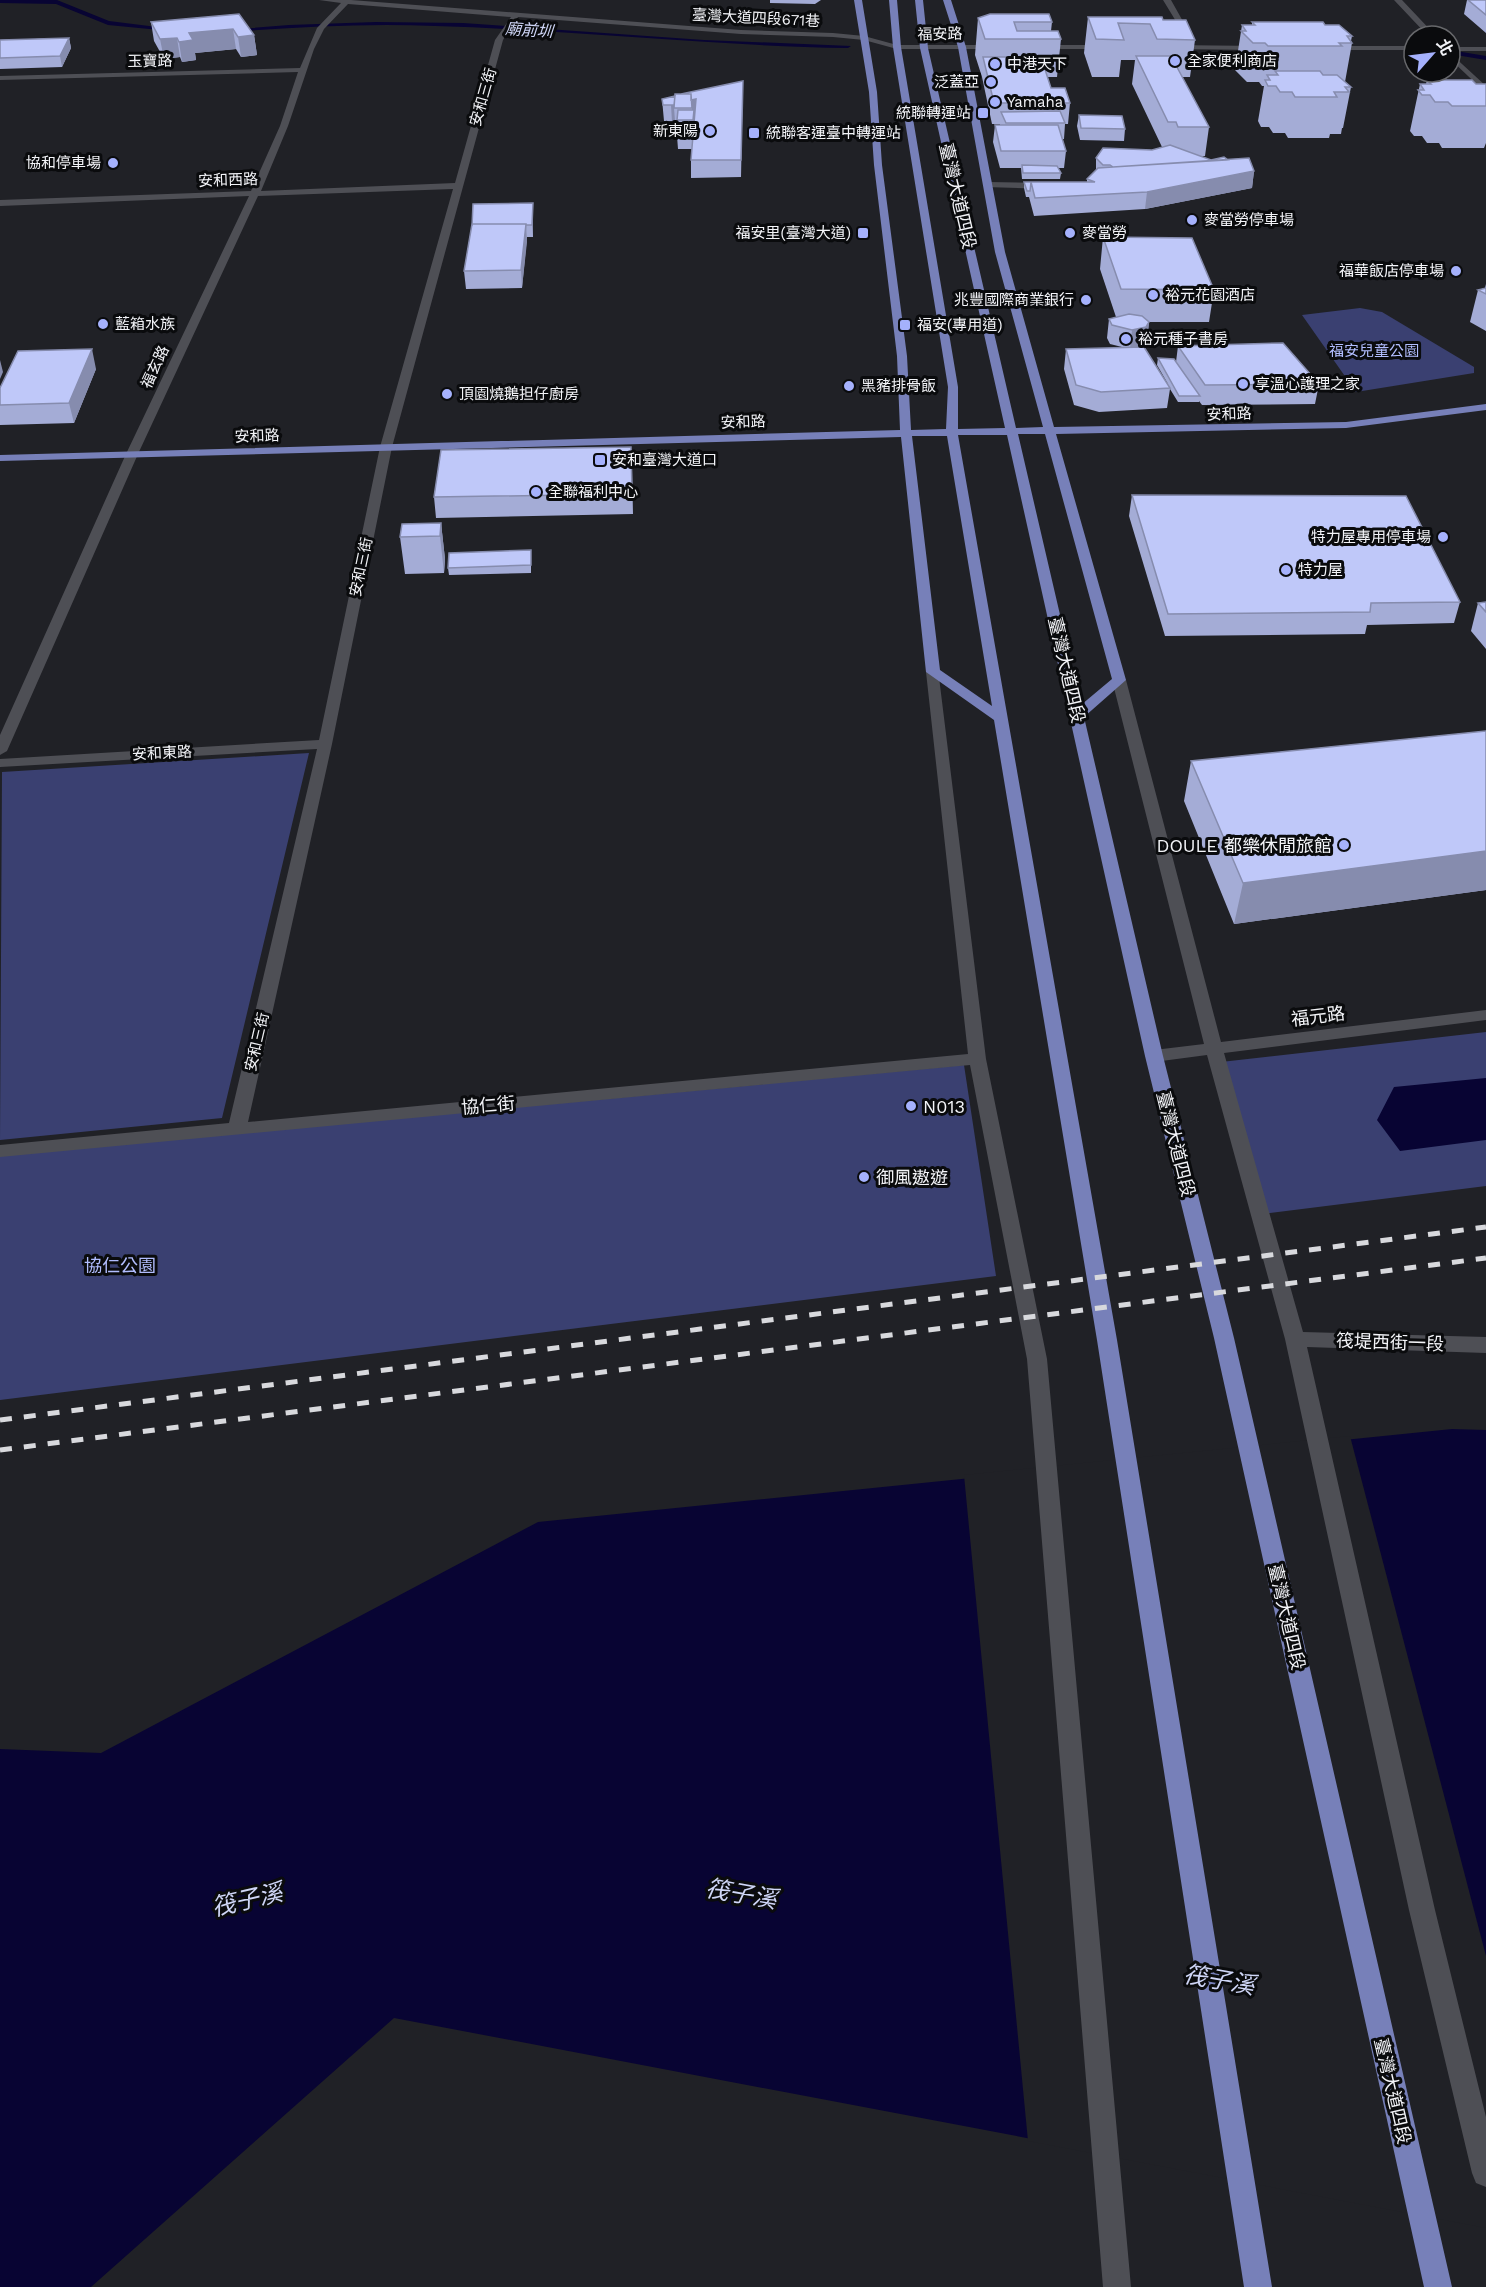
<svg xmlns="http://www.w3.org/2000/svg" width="1486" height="2287" font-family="'Work Sans','Noto Sans TC',sans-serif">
	<rect width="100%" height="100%" fill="#202126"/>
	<path fill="#3a4071" d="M1360 308 1382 312 1474 367V373L1356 392 1302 315Z
		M309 753 222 1118 0 1140 2 772Z
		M1486 1032V1186L1262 1214 1221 1062Z
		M964 1065 996 1276 0 1400V1156Z"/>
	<path fill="#080433" d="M1486 1078V1140L1400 1151 1377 1120 1394 1087Z
		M1452 1429 1486 1430V2225L394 2018 91 2287H0V1749L101 1753 538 1522Z"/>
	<path fill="#202126" d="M1350 1436 1486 1956V2228L1028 2141 964 1475Z"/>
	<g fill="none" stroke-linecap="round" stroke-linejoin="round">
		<path fill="#080433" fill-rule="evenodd" d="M0 0H57L109 21 173 29 170 31 108 25 56 4 0 3Z
			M376 22 463 23 704 40 851 46 848 48C710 46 573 30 435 26 367 23 299 27 231 32L228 30 289 25Z
			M1450 50 1486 56V60L1450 54Z"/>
		<path fill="#4e4f55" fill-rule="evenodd" d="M319 0H351L741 30 833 33 864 36 897 45H998L1002 47 998 49H897L864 40 833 37 741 34 518 17 503 40 392 447 332 744 248 1122 968 1054 926 672 928 669H938L986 1059 1047 1359 1131 2287H1103L1027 1359 970 1065 0 1157V1145L229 1123 317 749 0 767V759L319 740 380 447 453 189 258 196 138 454 7 751 0 755V735L126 454 249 196 0 206V200L251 191 280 126 298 72 0 80V76L300 68 317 28 341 3ZM348 4 511 17 495 40 455 183 261 191 288 126 314 49 324 29Z
			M1163 0H1171L1194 41H1188Z
			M1394 0H1402L1436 36H1428Z
			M1038 45H1109L1113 47 1109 49H1035Z
			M1170 45 1262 46 1266 48 1262 50 1167 49Z
			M1326 46H1414V50H1329Z
			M1450 47H1486V51H1450Z
			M1450 53 1486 86V93L1450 59Z
			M988 182 1049 183 1053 186 1049 189 985 187 984 185Z
			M1119 676 1126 680 1221 1042 1486 1010V1020L1224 1053 1303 1332 1486 1337V1353L1307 1347 1435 1910 1486 2117V2187L1476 2183 1472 2173 1409 1910 1285 1339 1207 1055 1154 1062 1145 1056 1154 1050 1204 1044 1112 680Z"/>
		<path fill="#7780b9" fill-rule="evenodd" d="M854 0H862L877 92 882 165 907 356 911 430 946 429 948 387 893 47 889 0H897L901 47 958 387V429L1005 428 920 48 915 0H923L928 48 1016 428 1043 427 995 252 958 47 943 0H951L966 47 1005 252 1054 427 1346 422 1486 404V410L1346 428 1056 434 1126 680 1084 717 1163 1056 1234 1338 1452 2287H1424L1214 1338 1145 1056 1007 435H958L1117 1340 1272 2287H1244L1097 1340 994 720 926 672 901 437 0 461V455L900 430 897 356 874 165 869 92ZM1018 434H1045L1112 679 1081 705ZM912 436H947L992 706 940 670Z"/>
		<path stroke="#d8d9dd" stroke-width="5" stroke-dasharray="12 12" stroke-linecap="butt" d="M0 1420 1486 1227
			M0 1450 1486 1258"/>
	</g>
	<path fill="#a4acd6" d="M770 0H821L815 4 770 3Z
		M1467 0H1486V33L1464 14Z
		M239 14 254 35 257 55 241 57 236 49 195 53 196 60 182 62 180 57 164 59 154 41 151 22Z
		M1088 17 1163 20 1195 40 1190 77H1182L1209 127 1205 156H1198L1211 160 1254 171 1252 188 1145 209 1034 216 1029 197H1026L1024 188V182H1087V179L1096 170V158L1152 150 1162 147 1132 84 1135 60H1121L1119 77H1092L1084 53Z
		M978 18 1052 22 1051 31 1061 39 1057 77H1047L1051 88 1070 103 1068 124H1065L1064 139H1062L1066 151 1064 168H1058L1061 173 1060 179H1022L1021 168H1000L993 142 995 125H1000V124H992L982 77 975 55Z
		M1252 22 1352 36 1351 41 1352 43 1345 82 1351 87 1343 128H1342L1341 134H1330L1329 138H1288L1285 133H1273L1269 127H1261L1258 121 1264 86H1262L1259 82H1247L1235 70 1242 25H1252Z
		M69 38 71 48 62 67 0 69V40Z
		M1427 80 1476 84H1486V143L1484 148H1442L1439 143H1427L1422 136H1414L1410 131 1420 84H1426Z
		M743 81 741 177 691 178V160L692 149H678L677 136H675V121H664L662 99Z
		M1079 115 1125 129 1124 141 1080 140 1077 126Z
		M533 215V237H527L522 288 466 289 464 271Z
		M1103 237 1214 290 1209 322H1149L1147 341 1143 346 1136 347 1168 384 1157 365 1158 358 1176 362 1178 346 1319 384 1315 404 1202 405 1199 401V402H1178L1170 389 1167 408 1099 412 1074 405 1064 369 1066 349 1126 348 1110 344 1107 338 1109 319 1116 317 1100 269Z
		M1486 284V331L1470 322 1478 290 1485 288Z
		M96 369 74 423 0 425V388Z
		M632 467 633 514 436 518 434 497Z
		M1132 495 1460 602 1454 623 1367 625 1365 634 1165 636 1129 516Z
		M441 523 445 559 444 573 405 574 400 537Z
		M531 550V573L449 575 448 568Z
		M1486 602V649L1471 631 1478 603Z
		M1486 731V890L1234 924 1184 801 1191 761Z"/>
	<path fill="#868cae" d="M233 29 236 49 195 53 196 60 182 62 179 42 189 33Z
		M254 35 257 55 241 57 238 37Z
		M69 38 71 48 62 67 60 56Z
		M177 38 180 57 164 59 160 39Z
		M696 99 697 115 694 116 695 139 694 149 693 120H692V108H674L675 121 672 122 671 105Z
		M1254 171 1252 188 1145 209 1147 192Z
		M533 203V237L532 225Z
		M526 224 527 242 522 288 521 270Z
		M1149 322 1147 341 1143 346 1130 349 1132 330Z
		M92 349 96 369 74 423 69 403Z
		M0 360 3 372 0 379Z
		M441 523 445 559 444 573 440 536Z
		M1486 851V890L1234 924 1243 883Z"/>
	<path fill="#bfc8f9" stroke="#868cae" stroke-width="1.5" d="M1468 0H1486V15Z
		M239 14 254 35 238 37 233 29 189 33 193 40 179 42 177 38 160 39 151 22Z
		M990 14H1049L1052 22H1014L1017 31H1058L1061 39H985L978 18Z
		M1088 17H1162L1163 20H1186L1195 40 1157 39 1150 24 1118 23 1124 40 1096 39Z
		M1252 22H1323L1325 25H1339L1352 36H1347L1352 43H1339L1342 46H1268L1265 43H1253L1241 31H1246L1242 25H1255Z
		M69 38 60 56 0 58V40Z
		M1136 56H1171L1209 127H1178L1176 122H1168Z
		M983 57H1041L1051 88H1065L1070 103H994Z
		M1275 71H1320L1323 75H1337L1351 87H1345L1349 92H1334L1337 97H1295L1292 92H1280L1276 86H1268L1265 80H1270L1267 75H1278Z
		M1427 80H1472L1476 84H1486V106H1452L1448 102H1435L1430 95H1422L1418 90H1424L1420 84H1431Z
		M743 81 741 160H691L696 99 691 100V94H681Z
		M675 94H691L692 108H674Z
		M675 96 674 105H663L662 99Z
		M678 110H694L693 120H677Z
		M1060 111 1065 123H1006L1001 112Z
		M1079 115 1122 116 1125 129 1081 128Z
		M995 125H1058L1066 151H1001Z
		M1170 145 1211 160 1224 157 1228 160 1113 167 1110 165H1103L1096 158 1103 148 1152 150Z
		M1249 158 1254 171 1147 192 1035 198 1031 182H1095L1087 179 1098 168Z
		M1022 165 1057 166 1061 173H1023Z
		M1024 182H1031L1030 191H1027Z
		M533 203 532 225H526V224H472V226L473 204Z
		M472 224H526L521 270 464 271Z
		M1103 237 1192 238 1214 290 1121 289Z
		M1486 288V294L1478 290Z
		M1129 314 1142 316 1149 322 1146 327 1132 330 1112 325 1109 319Z
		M1283 343 1319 384 1205 385 1178 346Z
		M1144 347 1170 388 1101 392 1076 385 1066 349Z
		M92 349 69 403 0 405V388L18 351Z
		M1158 358 1174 359 1200 396H1179Z
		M631 447 632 494 434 497 441 450Z
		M1132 495 1406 496 1460 602 1371 603 1370 612 1168 614Z
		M441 523 440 536 400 537 402 524Z
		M531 550V565L448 568 449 553Z
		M1486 602V612L1478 603Z
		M1486 731V851L1243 883 1191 761Z"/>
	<g fill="#a5b1fc" stroke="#0a0b0d" stroke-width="2">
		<circle cx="1175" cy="61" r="6"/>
		<circle cx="995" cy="64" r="6"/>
		<circle cx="991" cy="82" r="6"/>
		<circle cx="995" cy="102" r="6"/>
		<rect x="977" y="107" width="12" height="12" rx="3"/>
		<circle cx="710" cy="131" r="6"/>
		<rect x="748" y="127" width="12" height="12" rx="3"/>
		<circle cx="113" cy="163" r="6"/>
		<circle cx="1192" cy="220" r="6"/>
		<rect x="857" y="227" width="12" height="12" rx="3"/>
		<circle cx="1070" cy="233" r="6"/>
		<circle cx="1456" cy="271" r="6"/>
		<circle cx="1153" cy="295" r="6"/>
		<circle cx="1086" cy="300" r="6"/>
		<circle cx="103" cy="324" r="6"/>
		<rect x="899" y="319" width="12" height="12" rx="3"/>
		<circle cx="1126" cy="339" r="6"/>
		<circle cx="1243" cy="384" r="6"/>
		<circle cx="849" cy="386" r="6"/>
		<circle cx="447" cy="394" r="6"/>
		<rect x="594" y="454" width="12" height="12" rx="3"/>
		<circle cx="536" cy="492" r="6"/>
		<circle cx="1443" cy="537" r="6"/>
		<circle cx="1286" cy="570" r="6"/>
		<circle cx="1344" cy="845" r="6"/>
		<circle cx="911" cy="1106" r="6"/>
		<circle cx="864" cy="1177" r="6"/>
	</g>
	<g text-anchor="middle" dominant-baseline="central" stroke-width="6" stroke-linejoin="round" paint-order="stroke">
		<g font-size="15" fill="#f3f4f8" stroke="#0a0b0d">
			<text transform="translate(756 18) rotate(3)">臺灣大道四段671巷</text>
			<text transform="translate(940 34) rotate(-1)">福安路</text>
			<text transform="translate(150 61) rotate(-1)">玉寶路</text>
			<text transform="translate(483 97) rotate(-74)">安和三街</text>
			<text transform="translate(228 180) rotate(-2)">安和西路</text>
			<text transform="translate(155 367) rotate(-65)">福玄路</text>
			<text transform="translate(1229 414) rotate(-2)">安和路</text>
			<text transform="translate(743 422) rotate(-2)">安和路</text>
			<text transform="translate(257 436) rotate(-2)">安和路</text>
			<text transform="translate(361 567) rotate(-78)">安和三街</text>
			<text transform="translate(162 753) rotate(-3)">安和東路</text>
			<text transform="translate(257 1042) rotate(-77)">安和三街</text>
		</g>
		<g font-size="15" fill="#f3f4f8" stroke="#0a0b0d" text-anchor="start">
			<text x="1187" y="61">全家便利商店</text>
			<text x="1007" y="64">中港天下</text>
			<text x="979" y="82" text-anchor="end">泛蓋亞</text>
			<text x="1007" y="102">Yamaha</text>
			<text x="971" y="113" text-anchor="end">統聯轉運站</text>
			<text x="698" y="131" text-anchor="end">新東陽</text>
			<text x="766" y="133">統聯客運臺中轉運站</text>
			<text x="101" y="163" text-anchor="end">協和停車場</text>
			<text x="1204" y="220">麥當勞停車場</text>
			<text x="851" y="233" text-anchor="end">福安里(臺灣大道)</text>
			<text x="1082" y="233">麥當勞</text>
			<text x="1444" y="271" text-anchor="end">福華飯店停車場</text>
			<text x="1165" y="295">裕元花園酒店</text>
			<text x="1074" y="300" text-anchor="end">兆豐國際商業銀行</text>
			<text x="115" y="324">藍箱水族</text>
			<text x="917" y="325">福安(專用道)</text>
			<text x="1138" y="339">裕元種子書房</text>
			<text x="1255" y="384">享溫心護理之家</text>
			<text x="861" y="386">黑豬排骨飯</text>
			<text x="459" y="394">頂園燒鵝担仔廚房</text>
			<text x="612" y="460">安和臺灣大道口</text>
			<text x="548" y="492">全聯福利中心</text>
			<text x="1431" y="537" text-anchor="end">特力屋專用停車場</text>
			<text x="1298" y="570">特力屋</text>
		</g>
		<g font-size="15" fill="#b1bdfe" stroke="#0a0b0d">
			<text x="1374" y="351">福安兒童公園</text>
		</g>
		<g font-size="16" font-style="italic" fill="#cfd6f7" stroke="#0a0b0d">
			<text transform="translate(529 30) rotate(4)">廟前圳</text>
		</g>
		<g font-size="18" fill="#f3f4f8" stroke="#0a0b0d">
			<text transform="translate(958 196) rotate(77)">臺灣大道四段</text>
			<text transform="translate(1067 670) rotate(77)">臺灣大道四段</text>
			<text transform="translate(1318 1016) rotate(-7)">福元路</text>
			<text transform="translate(488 1105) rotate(-5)">協仁街</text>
			<text transform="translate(1176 1144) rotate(76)">臺灣大道四段</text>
			<text transform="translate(1390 1342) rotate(2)">筏堤西街一段</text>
			<text transform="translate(1287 1617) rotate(77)">臺灣大道四段</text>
			<text transform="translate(1393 2091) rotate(77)">臺灣大道四段</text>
		</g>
		<g font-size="18" fill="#f3f4f8" stroke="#0a0b0d" text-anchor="start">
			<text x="1332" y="845" text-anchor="end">DOULE 都樂休閒旅館</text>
			<text x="923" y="1106">N013</text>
			<text x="876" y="1177">御風遨遊</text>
		</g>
		<g font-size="18" fill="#b1bdfe" stroke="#0a0b0d">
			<text x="120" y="1265">協仁公園</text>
		</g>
		<g font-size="24" font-style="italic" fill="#cfd6f7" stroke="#0a0b0d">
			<text transform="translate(741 1894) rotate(10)">筏子溪</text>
			<text transform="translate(247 1900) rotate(-13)">筏子溪</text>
			<text transform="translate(1219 1980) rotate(10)">筏子溪</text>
		</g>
	</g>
	<g transform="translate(1432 54) rotate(62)"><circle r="28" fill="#0a0b0d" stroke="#67686b" stroke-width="1.5"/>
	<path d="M0-4.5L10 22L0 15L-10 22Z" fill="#a5b1fc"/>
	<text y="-9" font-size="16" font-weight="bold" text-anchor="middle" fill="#f3f4f8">北</text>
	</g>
</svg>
